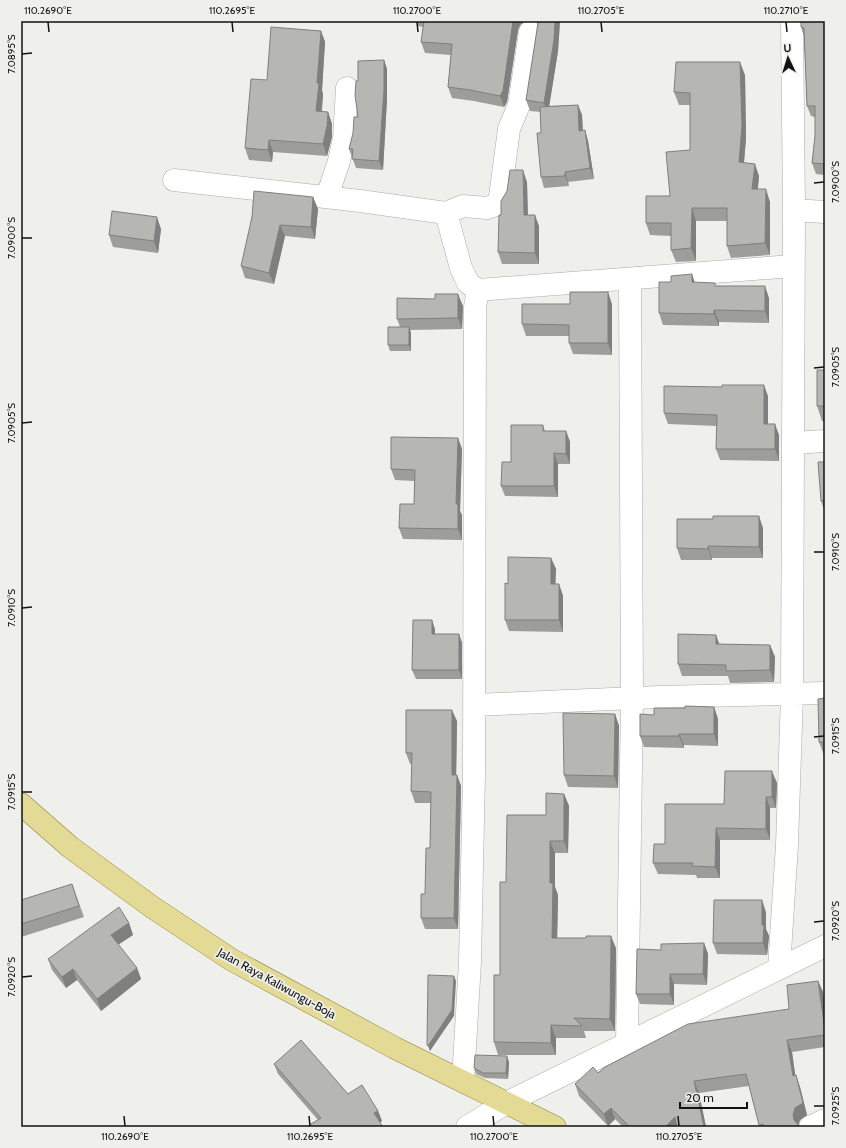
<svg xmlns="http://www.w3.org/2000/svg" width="846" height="1148" font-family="Cabin,sans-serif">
	<rect width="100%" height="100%" fill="#efefec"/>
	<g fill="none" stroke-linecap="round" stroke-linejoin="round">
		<defs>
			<path id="minor" d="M174 180 360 201 446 213 463 206 487 208 496 205 500 197 509 129 519 105 530 32
				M327 197 339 161 344 139 347 88
				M794 210 825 212
				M446 213 461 268 468 283 478 290 793 266
				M793 443 825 441
				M474 705 659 697 825 693
				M779 968 787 845 792 695 794 210 792 21
				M627 1044 632 698 630 279
				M463 1081 470 962 474 774 475 307 478 290
				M467 1127 508 1102 825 946
				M810 1127 825 1120"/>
			<path id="major" d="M21 804 70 847 152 907 232 960 395 1048 555 1127"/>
		</defs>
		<use href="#minor" stroke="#aaaaa7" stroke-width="23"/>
		<use href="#major" stroke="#8c8439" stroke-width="23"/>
		<use href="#minor" stroke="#fff" stroke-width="22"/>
		<use href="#major" stroke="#e2da95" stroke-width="22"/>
	</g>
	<path fill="#9d9d9a" d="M416 21H525L520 25 518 30 507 102 504 107 474 101 452 98 448 87 451 55 425 53 421 42 423 27 418 26Z
		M535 21H560L558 51 549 106 578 105 582 115 583 131 585 130 588 141 594 179 568 182 569 186 544 188 541 177V112L530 111 526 100 538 23Z
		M825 21V175L816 174 812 163 815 136V117L811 116 807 106 804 37 801 27Z
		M321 31 325 42 322 90 323 95 322 112H328L332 124V137L327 156 273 152 272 162 249 160 245 148 267 80Z
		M384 60 387 69V99L383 170 356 168 349 149 358 117V81Z
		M745 75 746 138 744 162 759 176 758 189 770 202V255L731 258 727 246V221H696V261L676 262 671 250V236L650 235 646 223 670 196 690 150V105H679L674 92Z
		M527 182 528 215 539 226V264H502L498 252 501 215Z
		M313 197 318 209 315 239 285 236 274 284 245 278 241 266 252 217Z
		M161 229 158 253 113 247 109 235Z
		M694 282 716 286 769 298V323L719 322V326L663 325 659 313Z
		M612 304V355L573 354 569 343V336H526L522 324Z
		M463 306 462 329 410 330 411 333V351H390L388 345 400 327 397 319Z
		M825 370V421H822L817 406Z
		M768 396V424L779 435V461L720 460 716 449 717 426 668 424 664 413Z
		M543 425 545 431H566L570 442V464H558V497L505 496 501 486 511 462Z
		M458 438 462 449 460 511 462 515V540L403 539 399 528 414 504V481L395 480 391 469Z
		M825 462V512L821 501Z
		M763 528V558H712V560H681L677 548Z
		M551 558 556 569 555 584H559L563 596V632L509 631 505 620 508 584Z
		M435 629V634H459L462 643V679H416L412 670Z
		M716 635 719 644 770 645 775 657 774 682 730 683 728 676H682L678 664Z
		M825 698V755H824L819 742Z
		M714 707 718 719V746L684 745V748L644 747 640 736 654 715 685 708Z
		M615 714 619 726 618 788 568 787 564 775Z
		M457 721 456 775H457L461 786 458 929H425L421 918 425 894 430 848 431 803H415L411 791 412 764H410L406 753Z
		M777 783 776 808H770V840H720V878H697L696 875 658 874 653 863 665 844 724 804Z
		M564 794 569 806 568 853H555V887L558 895 557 938 616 948 615 1031H584L586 1038H556V1055H498L494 1042 500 975 506 882 546 815Z
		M72 884 84 917 21 937V900Z
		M766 912V929L769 936 767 955 717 954 713 943Z
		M129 923 133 935 118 944 137 968 141 979 101 1011 77 980 66 988 52 970 48 959Z
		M704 943 708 954 707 985 674 984V1005L640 1004 636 994 661 950Z
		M818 981 823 992 825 1010V1047L792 1052 795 1075 800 1087 807 1115 800 1120 798 1125 802 1127H760L749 1086 699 1093 706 1127H623L615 1119 608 1126 579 1096 575 1084 598 1073 789 1009Z
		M509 1062 508 1079 485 1078 476 1074 474 1068Z
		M274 1064 348 1094 378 1111 382 1121 380 1122 318 1120 278 1074Z"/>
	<path fill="#7f7f7d" d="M513 21H525L520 25 518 30 507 102 504 107 500 96Z
		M555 21H560L558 51 548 114 544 103Z
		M321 31 325 42 322 90 323 95 320 123 316 111 317 83Z
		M384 60 387 69V99L383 170 379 161Z
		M740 62 745 75 746 138 743 174 739 162Z
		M578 105 582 115 583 141 579 131Z
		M328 112 332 124V137L327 156 323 144Z
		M585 130 588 141 594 179 590 168Z
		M269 140 273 152 272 162 268 150Z
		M755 164 759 176 756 202 752 189Z
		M523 170 527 182 528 226 524 215Z
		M565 172 568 182 569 186 565 176Z
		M766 189 770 202V255L765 243Z
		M313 197 318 209 315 239 311 227Z
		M692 208 696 221V261L691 248Z
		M535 215 539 226V264L535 253Z
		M157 217 161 229 158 253 154 241Z
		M280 225 285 236 274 284 269 273Z
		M692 274 696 286 692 282Z
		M765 286 769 298V323L765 311Z
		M608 292 612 304V355L608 343Z
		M458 294 463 306 462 329 458 318Z
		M714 310 719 322V326L714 314Z
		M409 327 411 333V351L409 345Z
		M764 385 768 396V435L764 424Z
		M775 424 779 435V461L775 449Z
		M566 431 570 442V464L566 454Z
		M458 438 462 449 460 511 462 515V540L458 529 456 504Z
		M554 453 558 464V497L554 486Z
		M759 516 763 528V558L759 547Z
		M708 546 712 558V560L708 549Z
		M551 558 556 569 555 596 551 584Z
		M559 584 563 596V632L559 620Z
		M432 620 435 629V643L432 634Z
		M459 634 462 643V679L459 670Z
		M716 635 720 646 716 644Z
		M770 645 775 657 774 682 770 670Z
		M714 707 718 719V746L714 734Z
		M452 710 457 721 456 786 452 775Z
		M615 714 619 726 618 788 614 776Z
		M679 734 684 745V748L679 736Z
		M772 771 777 783 776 808 772 797Z
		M457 775 461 786 458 929 454 918Z
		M564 794 569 806 568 853 564 841Z
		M766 797 770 808V840L766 829Z
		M716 828 720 840V878L715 867Z
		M550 841 555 853V887L558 895 557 950 552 938 550 883Z
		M762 900 766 912V929L769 936 767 955 763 943 762 925Z
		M129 923 133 935 115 947 111 935Z
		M611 936 616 948 615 1031 610 1019Z
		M704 943 708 954 707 985 703 974Z
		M137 968 141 979 101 1011 97 999Z
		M73 969 77 980 66 988 62 977Z
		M670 974 674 984V1005L670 994Z
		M454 976 456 981 454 1016 430 1051 428 1046Z
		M818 981 823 992 825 1010V1030Z
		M551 1025 556 1038V1055L551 1043Z
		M787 1040 792 1052 797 1087 793 1076Z
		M507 1056 509 1062 508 1079 506 1073Z
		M796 1075 800 1087 807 1115 800 1120 798 1126 794 1120 793 1115Z
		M694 1081 699 1093 706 1127H704Z
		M611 1108 615 1119 608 1126 604 1114Z
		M378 1111 382 1121 378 1124 374 1113Z
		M675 1117 679 1127H665Z"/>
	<path fill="#b6b6b3" stroke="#7f7f7d" d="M424 21H513L503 91 500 96 470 90 448 87 452 44 421 42Z
		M538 21H555L554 40 544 103 526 100 538 23Z
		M801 21H825V164L812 163 815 136V106H807L804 28 801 27Z
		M271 27 321 31 317 83H319L316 111 328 112 327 126 323 144 269 140 268 150 245 148 251 79 267 80Z
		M384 60V90L379 161 352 159 353 149H349L353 133 354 117H358L355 95 356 81H358V61Z
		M676 62H740L742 126 739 162 755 164 752 189H766L765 243 727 246V208H692L691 248 671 250V223H646V196H670L666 152 690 150V93L674 92Z
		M578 105 579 131 585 130 590 168 565 172V176L541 177 537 133H541L540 107Z
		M510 170H523L524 215H535V253L498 252 499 215H501V201L507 191Z
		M254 191 313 197 311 227 280 225 269 273 241 266 252 217Z
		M112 211 157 217 154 241 109 235Z
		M692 274V282L715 283V286H765V311L714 310V314L659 313V282H671V276Z
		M570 292H608V343H569V325L522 324V304H570Z
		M435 294H458V318L397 319V298L435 299Z
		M388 327H409V345H388Z
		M817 370H825V406H817Z
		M722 385H764V424H775V449H716L717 415 664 413V386L722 387Z
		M511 425H543V431H566V454L554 453V486H501L502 462H511Z
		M391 437 458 438 456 504H458V529L399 528 400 504H414L415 470 391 469Z
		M818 462H825V500L821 501Z
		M713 516H759V547L708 546V549L677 548V519H713Z
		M508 557 551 558V584H559V620H505V583L508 584Z
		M413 620H432V634H459V670H412Z
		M678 634 716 635V644L770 645V670L726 671V665L678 664Z
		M825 698V742H819L818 699Z
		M685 706 714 707V734H679V736H640V714L654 715V708H685Z
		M406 710H452V775H457L454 918H421V894H425L426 848H430L431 792 411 791 412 753H406Z
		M563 713 615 714 614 776 564 775Z
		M725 771H772V797H766V829L716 828 715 867 692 866 693 863H653L654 844H665V804H724Z
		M546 793 564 794V841H550V883H553L552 938H586V936H611L610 1019 574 1018 582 1026 551 1025V1043L494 1042V975H500V882H506L507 815H546Z
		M72 884 79 906 21 924V900Z
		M714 900H762V925H764L763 943H713Z
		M119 907 129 923 111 935 137 968 97 999 73 969 62 977 48 959Z
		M704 943 703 974H670V994H636L637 949 661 950V944Z
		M428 975 454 976 452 1010 428 1046 427 1045Z
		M818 981 825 1030V1035L787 1040 793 1076 796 1075 803 1103 795 1108 793 1115 794 1120 799 1126 802 1127H764L763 1124 759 1125 746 1074 694 1081 704 1127H677L675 1117 665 1127H630L611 1108 604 1114 575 1084 593 1067 598 1073 605 1067 688 1024 789 1009 787 985Z
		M301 1040 348 1094 362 1085 378 1111 374 1113 383 1127H306L321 1118 274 1064Z
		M475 1055 507 1056 506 1073H483L474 1068Z"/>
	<path fill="none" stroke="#121211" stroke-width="1.5" d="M48 22 49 32M232 22 233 32M417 22 418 32M601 22 602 32M786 22 787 32M22 54 32 53M814 183 824 182M22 238H32M814 368 824 367M22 423 32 422M814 552H824M22 608 32 607M814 737 824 736M22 792H32M814 922 824 921M22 977 32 976M814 1106H824M124 1116 125 1126M309 1116 310 1126M493 1116 494 1126M678 1116 679 1126"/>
	<g text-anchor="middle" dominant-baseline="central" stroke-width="3.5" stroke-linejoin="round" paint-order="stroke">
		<g font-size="12" fill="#121211" stroke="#efefec">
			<text transform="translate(277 983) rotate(29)">Jalan Raya Kaliwungu-Boja</text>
		</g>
	</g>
	<rect width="846" height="1148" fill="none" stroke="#efefec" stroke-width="44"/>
	<g transform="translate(788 58) rotate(356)" stroke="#efefec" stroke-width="3" paint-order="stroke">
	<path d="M0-3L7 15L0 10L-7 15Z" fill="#121211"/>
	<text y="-6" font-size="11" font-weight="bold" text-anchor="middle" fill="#121211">U</text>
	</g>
	<path d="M680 1102v6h67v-6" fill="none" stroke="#121211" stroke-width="2"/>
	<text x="686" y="1102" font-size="12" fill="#121211" stroke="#efefec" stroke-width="3" paint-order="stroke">20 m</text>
	<rect x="22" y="22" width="802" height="1104" fill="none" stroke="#121211" stroke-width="1.5"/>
	<g font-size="10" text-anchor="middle" fill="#121211">
		<text x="48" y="14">110.2690°E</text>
		<text x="232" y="14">110.2695°E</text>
		<text x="417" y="14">110.2700°E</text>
		<text x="601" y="14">110.2705°E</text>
		<text x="786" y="14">110.2710°E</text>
		<text transform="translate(11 54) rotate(-90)" y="4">7.0895°S</text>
		<text transform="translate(835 182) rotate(-90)" y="4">7.0900°S</text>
		<text transform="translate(11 238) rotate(-90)" y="4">7.0900°S</text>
		<text transform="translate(835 367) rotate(-90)" y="4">7.0905°S</text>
		<text transform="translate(11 423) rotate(-90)" y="4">7.0905°S</text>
		<text transform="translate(835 552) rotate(-90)" y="4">7.0910°S</text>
		<text transform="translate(11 608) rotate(-90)" y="4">7.0910°S</text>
		<text transform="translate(835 736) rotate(-90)" y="4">7.0915°S</text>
		<text transform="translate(11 792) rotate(-90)" y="4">7.0915°S</text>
		<text transform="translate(835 921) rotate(-90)" y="4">7.0920°S</text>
		<text transform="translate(11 977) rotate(-90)" y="4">7.0920°S</text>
		<text transform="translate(835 1106) rotate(-90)" y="4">7.0925°S</text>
		<text x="125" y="1140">110.2690°E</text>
		<text x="310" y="1140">110.2695°E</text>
		<text x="494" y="1140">110.2700°E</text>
		<text x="679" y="1140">110.2705°E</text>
	</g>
</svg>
